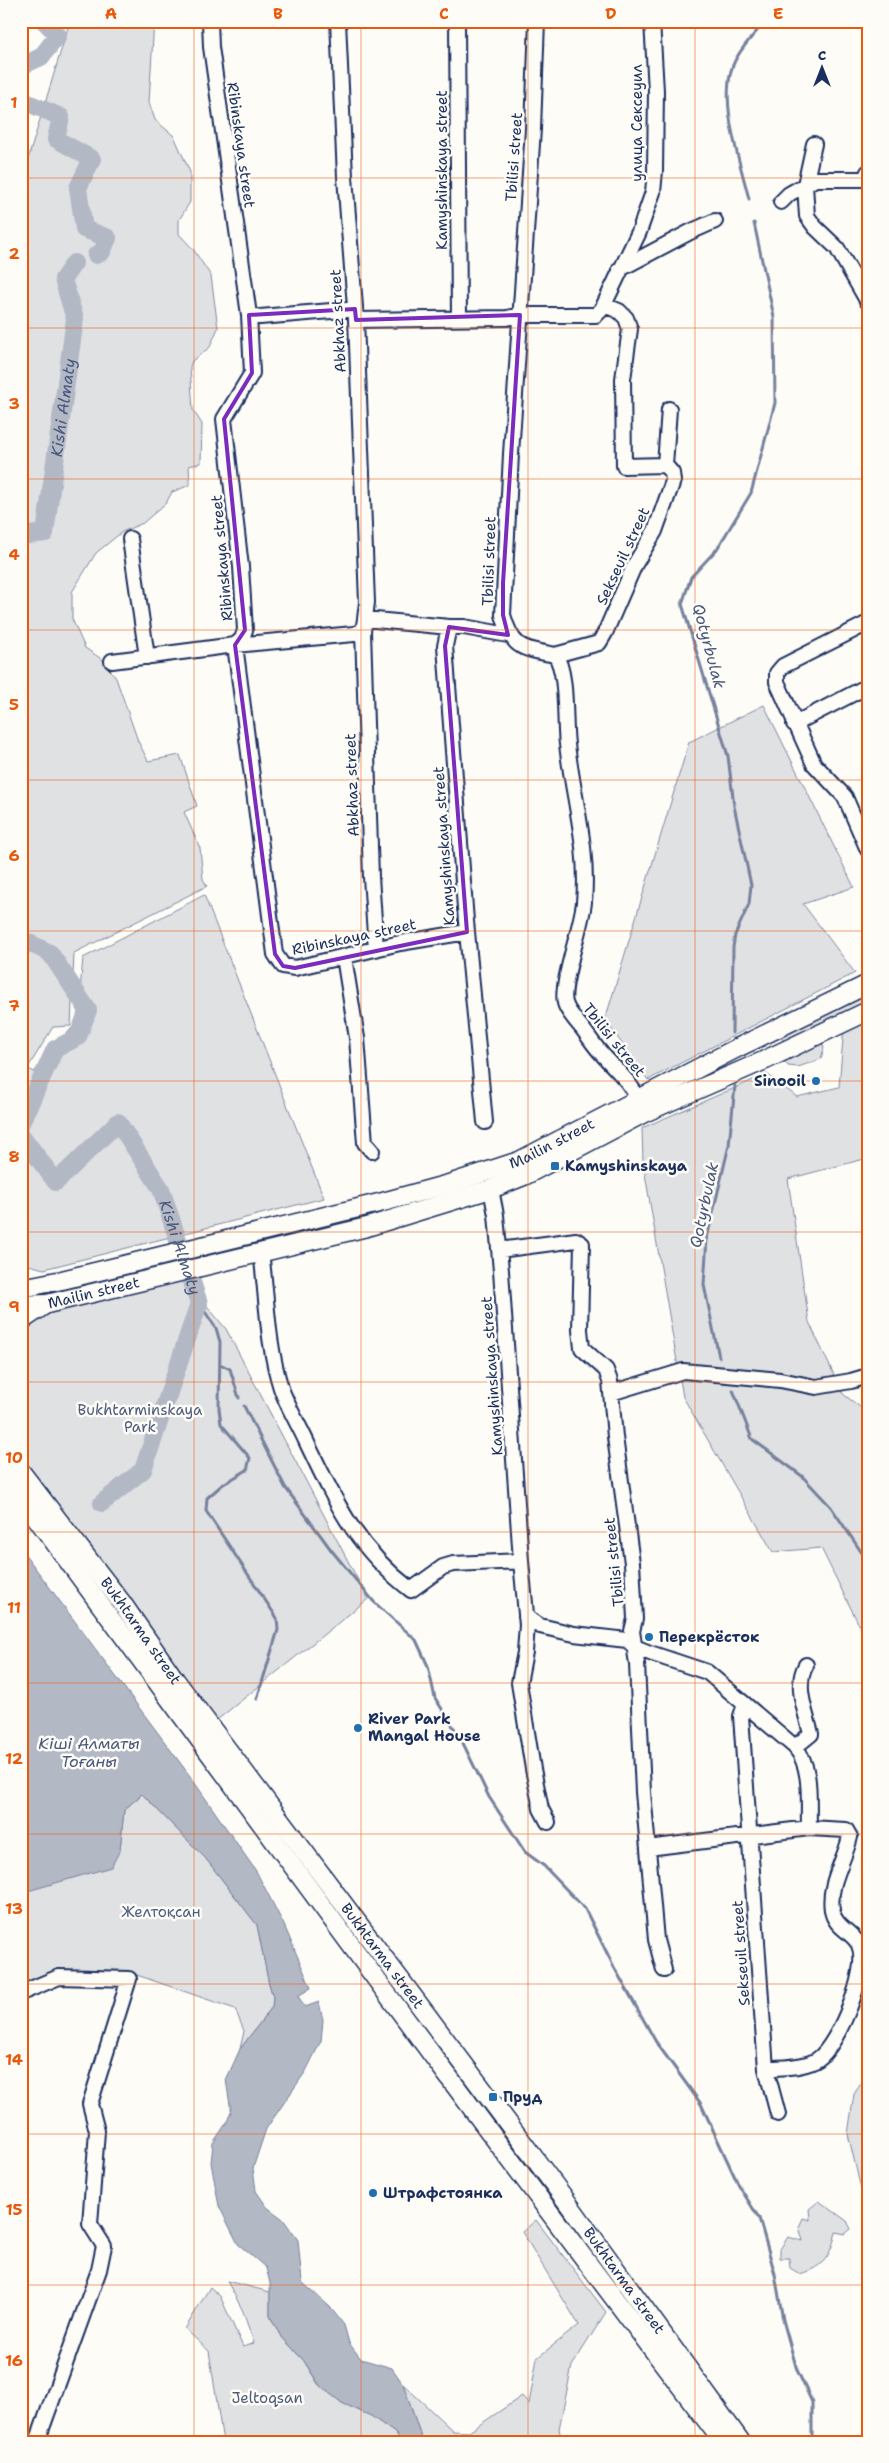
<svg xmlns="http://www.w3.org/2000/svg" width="889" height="2463" font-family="'Shantell Sans',sans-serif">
	<rect width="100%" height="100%" fill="#fdfcf7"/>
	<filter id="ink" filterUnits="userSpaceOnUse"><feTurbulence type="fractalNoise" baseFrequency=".02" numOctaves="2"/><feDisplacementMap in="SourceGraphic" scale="10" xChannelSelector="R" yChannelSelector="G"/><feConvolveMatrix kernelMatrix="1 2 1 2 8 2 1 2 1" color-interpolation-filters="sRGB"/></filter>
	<g filter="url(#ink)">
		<path fill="#e0e1e3" stroke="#7e88a0" d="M70 21H154L149 102 155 120 174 136 190 172V202L179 220V234L193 249 211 276 218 328 210 347 192 361 190 367 193 410 202 424 201 463 189 466 190 485 172 492 166 503 143 523 122 532 96 553 72 592V619L85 648 103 660 116 678 138 741 148 761 180 755 197 806 184 812 200 848 203 879 207 886 74 953 71 1026 53 1027 29 1066 21 1061V182Z
			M764 705 854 887 803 904 855 973 648 1080 605 1020 689 742Z
			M204 895 324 1198 44 1269 21 1263V1064L34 1072 77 1022 83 958Z
			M868 991V1002L785 1041 781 1038V1035Z
			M868 1016V1158L788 1179 809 1322 843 1394 868 1413V1643L821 1548 773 1552 683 1397 643 1162 642 1128 767 1074 797 1097 839 1087 844 1026Z
			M822 1043 824 1048 821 1059 798 1067 788 1066 784 1060Z
			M385 1209 388 1213 212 1259 209 1251Z
			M155 1268 159 1272 55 1298 61 1288Z
			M184 1278 226 1329 368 1599 217 1720 21 1456V1331L44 1311Z
			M142 1794 206 1859 257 1925 268 1980 273 1997 272 2007 240 2049 244 2031 235 2009 134 1974 64 1969 21 1988V1893L120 1850 124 1810Z
			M868 2073V2180L861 2189 848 2134 854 2094Z
			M819 2201 847 2221 851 2229 845 2234 836 2232C830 2257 825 2266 800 2274L790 2268 789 2258H780V2249L788 2237 803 2241 799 2227 803 2218 810 2220 809 2209Z
			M536 2220 606 2312 572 2366 559 2429 562 2442H423L403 2384 453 2431 469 2432 522 2396 529 2404 537 2358 579 2325 522 2232Z
			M227 2281 270 2292V2316L280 2335 304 2361 318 2384 342 2403 371 2416 395 2433 401 2442H223L209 2351 185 2329 210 2287 220 2296 243 2347 254 2343 242 2309Z"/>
		<path fill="#b3b8c5" stroke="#76819c" d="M21 1549 190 1776 256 1871 284 1925 311 1988 298 1996 305 2007 319 2002 323 2020 321 2041 306 2071 266 2129 253 2168 256 2191 267 2207 283 2219 298 2240 302 2282 330 2307 344 2325 349 2343 361 2359 392 2368 403 2384 423 2442H401L395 2433 371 2416 342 2403 320 2386 304 2361 280 2335 270 2316V2283L266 2268 238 2244 219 2206 211 2163 213 2143 227 2122 231 2111 226 2080 240 2049 272 2007 273 1997 268 1980 257 1925 206 1859 142 1794 124 1810 120 1850 111 1867 21 1893Z"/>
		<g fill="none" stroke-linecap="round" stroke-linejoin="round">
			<path stroke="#76819c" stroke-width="3" d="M749 199C740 162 721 108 731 71 735 54 754 34 766 21
				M732 1033 733 947 735 935 749 904 751 885 734 806 728 756 682 604 691 577 717 549 751 493 775 403 774 317 754 223
				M199 1303 216 1328 220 1342 219 1409 221 1424 250 1458 247 1470 222 1485 207 1498 206 1511 277 1618 278 1630 257 1699
				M719 1357 704 1285 707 1238 729 1145 735 1086
				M220 1364 230 1369 239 1398
				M733 1390 752 1439 802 1476 831 1507 862 1553 868 1554
				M244 1406 285 1487 332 1551 374 1602 416 1640 428 1666 435 1698 461 1739 489 1797 525 1852 544 1866 585 1909 614 1967 656 2042 701 2104 739 2186 759 2218 775 2274 783 2320 797 2370 812 2402V2442"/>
			<g stroke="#b3b8c5" stroke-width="18">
				<path d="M21 66 41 57 58 35 44 21"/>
				<path d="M21 100 61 117 56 139 92 159 78 188 84 229 108 238 102 252 96 255"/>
				<path id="s1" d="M21 536 45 533 75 319 63 279 74 263"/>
				<path d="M21 939 50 953 88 1010 78 1037 55 1049 21 1123"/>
				<path id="s2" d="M21 1135 56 1182 118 1122 161 1189 199 1303 143 1470 102 1503"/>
			</g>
			<defs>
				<path id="minor" d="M210 21 211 47 249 315 252 373 224 419 241 567 245 630 242 639 235 645 275 954 283 966 295 968 400 943 467 932
					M338 21 345 177 356 320 367 602 365 619 449 627
					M457 21 459 318
					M537 21 533 129 511 454 503 615C513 650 522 648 555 655 568 672 564 722 567 744 573 798 589 847 584 902 582 926 560 985 565 1003 567 1011 576 1021 582 1028 589 1037 595 1047 603 1055 616 1070 629 1080 638 1099
					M805 185 815 179H865L868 172
					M805 185 814 144
					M781 202 789 194 805 185 807 216 815 227 837 248 868 302
					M620 269 690 232 715 221
					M604 305 619 311 626 318 630 329 623 379 624 466 665 465
					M249 315 260 317 355 309
					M356 320 507 318 520 315H596L602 309 639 232 653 192 655 171 656 91 652 21
					M130 539 147 657
					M365 619 363 631 371 877 376 949
					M868 623 783 666 777 673V682L814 764 845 797 868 850
					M555 655 599 643 605 633 635 564 655 531 673 481 672 473 665 465 669 409
					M112 661 235 645 354 634 363 631
					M794 724 868 686
					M344 957 357 1038 365 1143 372 1151
					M485 1122 466 921 445 646 449 627H464L508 635
					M499 1250 576 1240 582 1244 580 1330 582 1348 606 1370 610 1381 615 1437 632 1563 635 1619 632 1631 637 1664 643 1792 656 1940 664 1970
					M261 1252C267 1297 267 1345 281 1388 287 1406 299 1425 307 1443 336 1503 356 1548 411 1590L443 1567 453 1564 521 1561 501 1271 496 1215 491 1189
					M611 1393 683 1371 780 1380 816 1387 851 1381 868 1376
					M521 1561 527 1625 525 1652 519 1683 533 1769 541 1809 548 1822
					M526 1617 540 1626 574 1634 627 1640 635 1647 650 1653 707 1672 795 1747C813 1768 808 1801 809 1828
					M745 1705 741 1716 766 2069 778 2114
					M795 1747 811 1734C806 1712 794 1686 806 1665
					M648 1848 809 1828 846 1830 850 1837C844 1862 828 1884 832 1910 834 1927 853 1932 859 1945 870 1969 838 2045 818 2059 805 2068 781 2067 766 2069
					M21 1993 59 1977 129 1979 90 2104 97 2131 90 2224 104 2246 99 2270 37 2442"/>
				<g id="major">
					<path id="s3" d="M21 1285 32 1286 62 1280 383 1202 449 1184 519 1161 737 1048 868 984"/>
					<path id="s4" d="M21 1305 47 1304 367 1227 491 1189 524 1176 644 1113 763 1061 868 1011"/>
					<path d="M21 1321 46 1304"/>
					<path id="s5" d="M21 1472 122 1603 176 1681 562 2195 741 2442"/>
					<path d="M21 1497C254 1813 485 2130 723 2442"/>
				</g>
			</defs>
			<use href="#minor" stroke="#1b2f5e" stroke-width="18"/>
			<use href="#major" stroke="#1b2f5e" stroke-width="21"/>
			<use href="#minor" stroke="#fdfcf7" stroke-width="14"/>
			<use href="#major" stroke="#fdfcf7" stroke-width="18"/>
		</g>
	</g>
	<path fill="none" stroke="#7b2cbf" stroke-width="4" stroke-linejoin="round" d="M355 309 356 320 520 315 503 583V615L508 635 449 627 445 646 467 932 295 968 283 966 275 954 235 645 245 630 224 419 252 373 249 315Z"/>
	<path fill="none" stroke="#e8590c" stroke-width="1" stroke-opacity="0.55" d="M194 21V2442M361 21V2442M528 21V2442M695 21V2442M21 178H868M21 328H868M21 479H868M21 630H868M21 780H868M21 931H868M21 1081H868M21 1232H868M21 1382H868M21 1532H868M21 1683H868M21 1834H868M21 1984H868M21 2134H868M21 2285H868"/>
	<g fill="#1f6fb2" stroke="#fdfcf7" stroke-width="2">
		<circle cx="816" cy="1081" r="5"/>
		<rect x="550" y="1161" width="10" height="10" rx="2.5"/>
		<circle cx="649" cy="1637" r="5"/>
		<circle cx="358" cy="1728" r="5"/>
		<rect x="488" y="2092" width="10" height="10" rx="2.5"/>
		<circle cx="373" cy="2193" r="5"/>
	</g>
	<g text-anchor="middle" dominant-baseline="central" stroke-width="5" stroke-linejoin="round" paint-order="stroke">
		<g font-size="15" fill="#1b2f5e" stroke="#fdfcf7">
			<text transform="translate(637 123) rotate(-90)">улица Сексеуил</text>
			<text transform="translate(241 145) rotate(82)">Ribinskaya street</text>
			<text transform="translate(514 157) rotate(-86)">Tbilisi street</text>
			<text transform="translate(442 170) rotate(-90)">Kamyshinskaya street</text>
			<text transform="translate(338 321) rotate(-93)">Abkhaz street</text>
			<text transform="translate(623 556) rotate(-65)">Sekseuil street</text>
			<text transform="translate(222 558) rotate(-95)">Ribinskaya street</text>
			<text transform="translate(489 561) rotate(-88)">Tbilisi street</text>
			<text transform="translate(352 785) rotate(-92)">Abkhaz street</text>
			<text transform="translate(444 846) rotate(-94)">Kamyshinskaya street</text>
			<text transform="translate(354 937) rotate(-12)">Ribinskaya street</text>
			<text transform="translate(614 1040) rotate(51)">Tbilisi street</text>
			<text stroke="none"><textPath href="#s3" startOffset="551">Mailin street</textPath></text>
			<text stroke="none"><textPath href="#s4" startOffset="74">Mailin street</textPath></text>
			<text transform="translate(492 1376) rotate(-94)">Kamyshinskaya street</text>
			<text transform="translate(614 1562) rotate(-96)">Tbilisi street</text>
			<text stroke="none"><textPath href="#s5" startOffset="199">Bukhtarma street</textPath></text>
			<text transform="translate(741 1953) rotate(-94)">Sekseuil street</text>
			<text stroke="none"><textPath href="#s5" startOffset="604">Bukhtarma street</textPath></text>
			<text stroke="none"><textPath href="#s5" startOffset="1009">Bukhtarma street</textPath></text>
		</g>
		<g font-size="15" font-weight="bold" fill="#1b2f5e" stroke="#fdfcf7" text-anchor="start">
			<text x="806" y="1081" text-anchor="end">Sinooil</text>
			<text x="565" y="1166">Kamyshinskaya</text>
			<text x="659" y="1637">Перекрёсток</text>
			<text x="368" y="1719">River Park<tspan x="368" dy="17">Mangal House</tspan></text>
			<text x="503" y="2097">Пруд</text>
			<text x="383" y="2193">Штрафстоянка</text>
		</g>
		<g font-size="15" fill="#4c5c7f" stroke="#fdfcf7">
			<text x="140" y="1410">Bukhtarminskaya<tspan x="140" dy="17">Park</tspan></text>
			<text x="161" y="1912">Желтоқсан</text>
			<text x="267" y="2398">Jeltoqsan</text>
		</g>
		<g font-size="16" font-style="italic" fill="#49587d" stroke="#fdfcf7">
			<text stroke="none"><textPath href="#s1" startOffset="151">Kіshі Almaty</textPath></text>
			<text transform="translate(709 646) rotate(75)">Qotyrbulak</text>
			<text transform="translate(704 1205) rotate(-78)">Qotyrbulak</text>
			<text stroke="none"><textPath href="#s2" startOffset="286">Kіshі Almaty</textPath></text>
			<text x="89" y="1743">Кіші Алматы<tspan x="89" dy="18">Тоғаны</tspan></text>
		</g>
	</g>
	<rect width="889" height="2463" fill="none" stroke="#fdfcf7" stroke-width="55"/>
	<g transform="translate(822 68)" stroke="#fdfcf7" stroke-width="4" paint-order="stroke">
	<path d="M0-4L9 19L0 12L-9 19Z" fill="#1b2f5e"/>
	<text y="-8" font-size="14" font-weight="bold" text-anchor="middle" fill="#1b2f5e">С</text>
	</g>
	<rect x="28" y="28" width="834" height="2408" fill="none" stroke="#e8590c" stroke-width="2"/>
	<g font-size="16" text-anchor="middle" font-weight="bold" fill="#e8590c">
		<text x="111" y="19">A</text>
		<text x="278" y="19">B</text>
		<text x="444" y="19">C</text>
		<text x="611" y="19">D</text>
		<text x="778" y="19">E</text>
		<text x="14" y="108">1</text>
		<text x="14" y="259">2</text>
		<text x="14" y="409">3</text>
		<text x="14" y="560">4</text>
		<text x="14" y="710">5</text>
		<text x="14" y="861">6</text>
		<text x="14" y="1011">7</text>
		<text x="14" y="1162">8</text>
		<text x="14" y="1312">9</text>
		<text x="14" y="1463">10</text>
		<text x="14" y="1613">11</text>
		<text x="14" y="1764">12</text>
		<text x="14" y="1914">13</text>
		<text x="14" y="2065">14</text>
		<text x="14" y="2215">15</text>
		<text x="14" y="2366">16</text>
	</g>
</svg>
